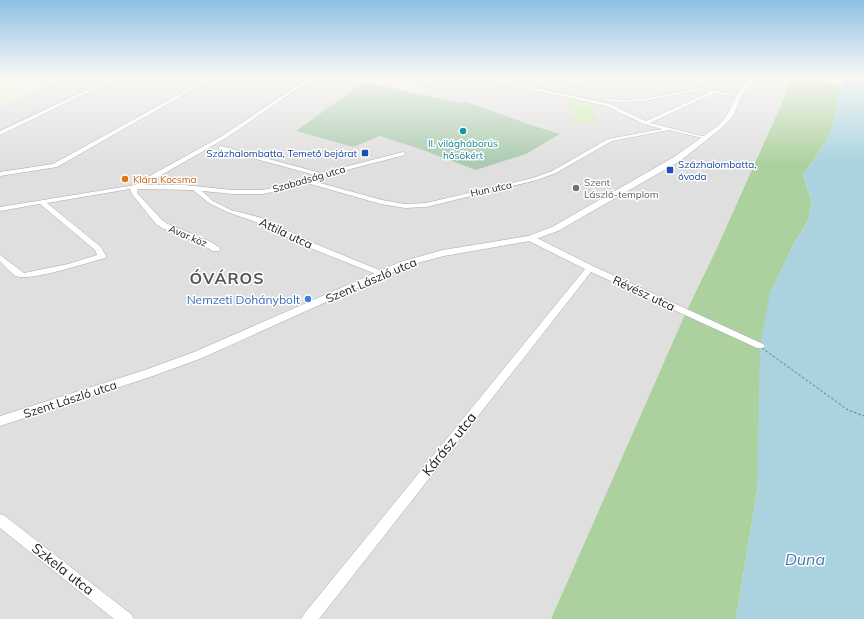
<svg xmlns="http://www.w3.org/2000/svg" width="864" height="619" font-family="Mulish,sans-serif">
	<rect width="100%" height="100%" fill="#f2efe9"/>
	<path fill="#e0dfdf" d="M67 77H793L716 250 686 312 551 619H0V106Z"/>
	<path fill="#eef0d5" d="M0 77H67L0 106Z
		M345 77H411L426 81 415 85 429 89 418 94 360 80 342 79Z"/>
	<path fill="#cdebb0" d="M569 98C578 99 595 103 597 112L593 114 597 118 596 120 587 123 572 119V116L575 114 569 110 572 107 567 102 570 101Z"/>
	<path fill="#add19e" d="M793 78 819 80 842 86 834 122 826 142 803 175 812 203 808 221 795 242 770 293 757 492 736 619H551L686 312 716 250Z"/>
	<path fill="#aacbaf" d="M364 82 460 103 464 101 531 125 560 134 526 154 476 170 420 149 380 136 353 147 296 131Z"/>
	<path fill="#aad3df" d="M844 77H864V619H736L757 492 760 346 770 293 795 242 808 221 812 203 803 175 826 142 834 122Z"/>
	<g fill="none" stroke-linecap="round" stroke-linejoin="round">
		<path stroke="#4a7aab" stroke-width="1" stroke-dasharray="2.5 2" stroke-linecap="butt" d="M762 348 848 410 864 416"/>
		<defs>
			<path id="minor" d="M114 77H120L0 135V131Z
				M171 77 207 79 215 77 57 167 0 176V172L53 164 203 81 173 79Z
				M310 77H315L226 138 144 185H184L233 190H262L283 186 315 175 219 149V147L221 146 321 173 403 152 405 153V155L323 176 313 181 382 200 405 204 426 203 533 178 552 171 608 139 662 129 644 124 606 106 502 83 482 88V86L497 82 479 77H488L610 104 646 121 710 92 699 90 644 101 616 102 600 99 602 98 616 100 644 99 699 88 741 96 739 97 714 93 710 96 699 100 650 123 706 137V139L669 130 612 141 556 173 537 180 426 207 405 208 381 204 307 183 284 190 262 194H233L202 191 213 201 231 210 262 218 311 242 384 272 385 274 384 276H381L305 246 256 222 227 212 209 203 193 190 138 189 137 193 162 220 168 224 207 240 219 247 220 249 219 251H213L201 244 162 228 156 224 132 194 130 189 47 203 101 247 106 256 105 258C90 262 29 282 16 276 11 273 5 266 0 261V255L24 273 68 264 97 255 95 250 40 204 0 211V207L135 185 146 178 222 136Z
				M434 77H441L420 86 416 85Z
				M539 77H548L587 87 585 88Z
				M610 77H619L632 81 630 82Z
				M673 77H679L672 80Z
				M527 236H533L593 266 763 344 765 346 763 348H757L591 272 319 619H301L304 614 585 269 527 240Z
				M0 514 5 516 131 614 134 619H114L0 528Z"/>
			<path id="tertiary" d="M749 77H754L742 96 733 116 723 127 680 161 558 231 530 241 444 256 406 266 202 358 153 376 0 426V416L145 370 194 352 400 262 443 250 528 236 552 227 674 157 719 125 727 115 736 96Z"/>
		</defs>
		<use href="#minor" stroke="#a9a9a9" stroke-width="1"/>
		<use href="#tertiary" stroke="#a9a9a9" stroke-width="1"/>
		<use href="#minor" fill="#fff" fill-rule="evenodd"/>
		<use href="#tertiary" fill="#fff" fill-rule="evenodd"/>
	</g>
	<linearGradient id="sky" x2="0" y2="1"><stop stop-color="#8fc0e4"/><stop offset="0.47" stop-color="#f9f8f5"/><stop offset="1" stop-color="#f9f8f5" stop-opacity="0"/></linearGradient>
	<rect width="864" height="164" fill="url(#sky)"/>
	<circle fill="#0f9aa8" stroke="#fff" stroke-width="1.5" cx="463" cy="131" r="4"/>
	<g fill="#1a4fb4" stroke="#fff" stroke-width="1.5">
		<rect x="361" y="149" width="8" height="8" rx="2"/>
		<rect x="666" y="166" width="8" height="8" rx="2"/>
	</g>
	<circle fill="#e8710a" stroke="#fff" stroke-width="1.5" cx="125" cy="179" r="4"/>
	<circle fill="#6b7280" stroke="#fff" stroke-width="1.5" cx="576" cy="188" r="4"/>
	<circle fill="#3f7fe0" stroke="#fff" stroke-width="1.5" cx="308" cy="299" r="4"/>
	<g text-anchor="middle" dominant-baseline="central" stroke-width="3" stroke-linejoin="round" paint-order="stroke">
		<g font-size="10" fill="#0d838f" stroke="#fff">
			<text x="463" y="143">II. világháborús<tspan x="463" dy="12">hősökért</tspan></text>
		</g>
		<g font-size="10" fill="#164399" stroke="#fff" text-anchor="end">
			<text x="357" y="153">Százhalombatta, Temető bejárat</text>
			<text x="678" y="164" text-anchor="start">Százhalombatta,<tspan x="678" dy="12">óvoda</tspan></text>
		</g>
		<g font-size="10" fill="#c56008" stroke="#fff" text-anchor="start">
			<text x="133" y="179">Klára Kocsma</text>
		</g>
		<g font-size="10" fill="#222" stroke="#fff">
			<text transform="translate(309 179) rotate(-16)">Szabadság utca</text>
			<text transform="translate(491 189) rotate(-12)">Hun utca</text>
			<text transform="translate(188 236) rotate(23)">Avar köz</text>
		</g>
		<g font-size="10" fill="#5b616d" stroke="#fff" text-anchor="start">
			<text x="584" y="182">Szent<tspan x="584" dy="12">László-templom</tspan></text>
		</g>
		<g font-size="12" fill="#222" stroke="#fff">
			<text transform="translate(286 233) rotate(25)">Attila utca</text>
			<text transform="translate(371 280) rotate(-23)">Szent László utca</text>
			<text transform="translate(644 293) rotate(25)">Révész utca</text>
			<text transform="translate(70 399) rotate(-18)">Szent László utca</text>
		</g>
		<g font-size="12" fill="#366cbe" stroke="#fff" text-anchor="end">
			<text x="300" y="299">Nemzeti Dohánybolt</text>
		</g>
		<g font-size="14" fill="#222" stroke="#fff">
			<text transform="translate(449 444) rotate(-51)">Kárász utca</text>
			<text transform="translate(63 569) rotate(38)">Szkela utca</text>
		</g>
		<g font-size="16" font-weight="bold" letter-spacing="1" fill="#555" stroke="#fff">
			<text x="227" y="278">ÓVÁROS</text>
		</g>
		<g font-size="16" font-style="italic" fill="#4a7aab" stroke="#fff">
			<text x="805" y="559">Duna</text>
		</g>
	</g>
</svg>
